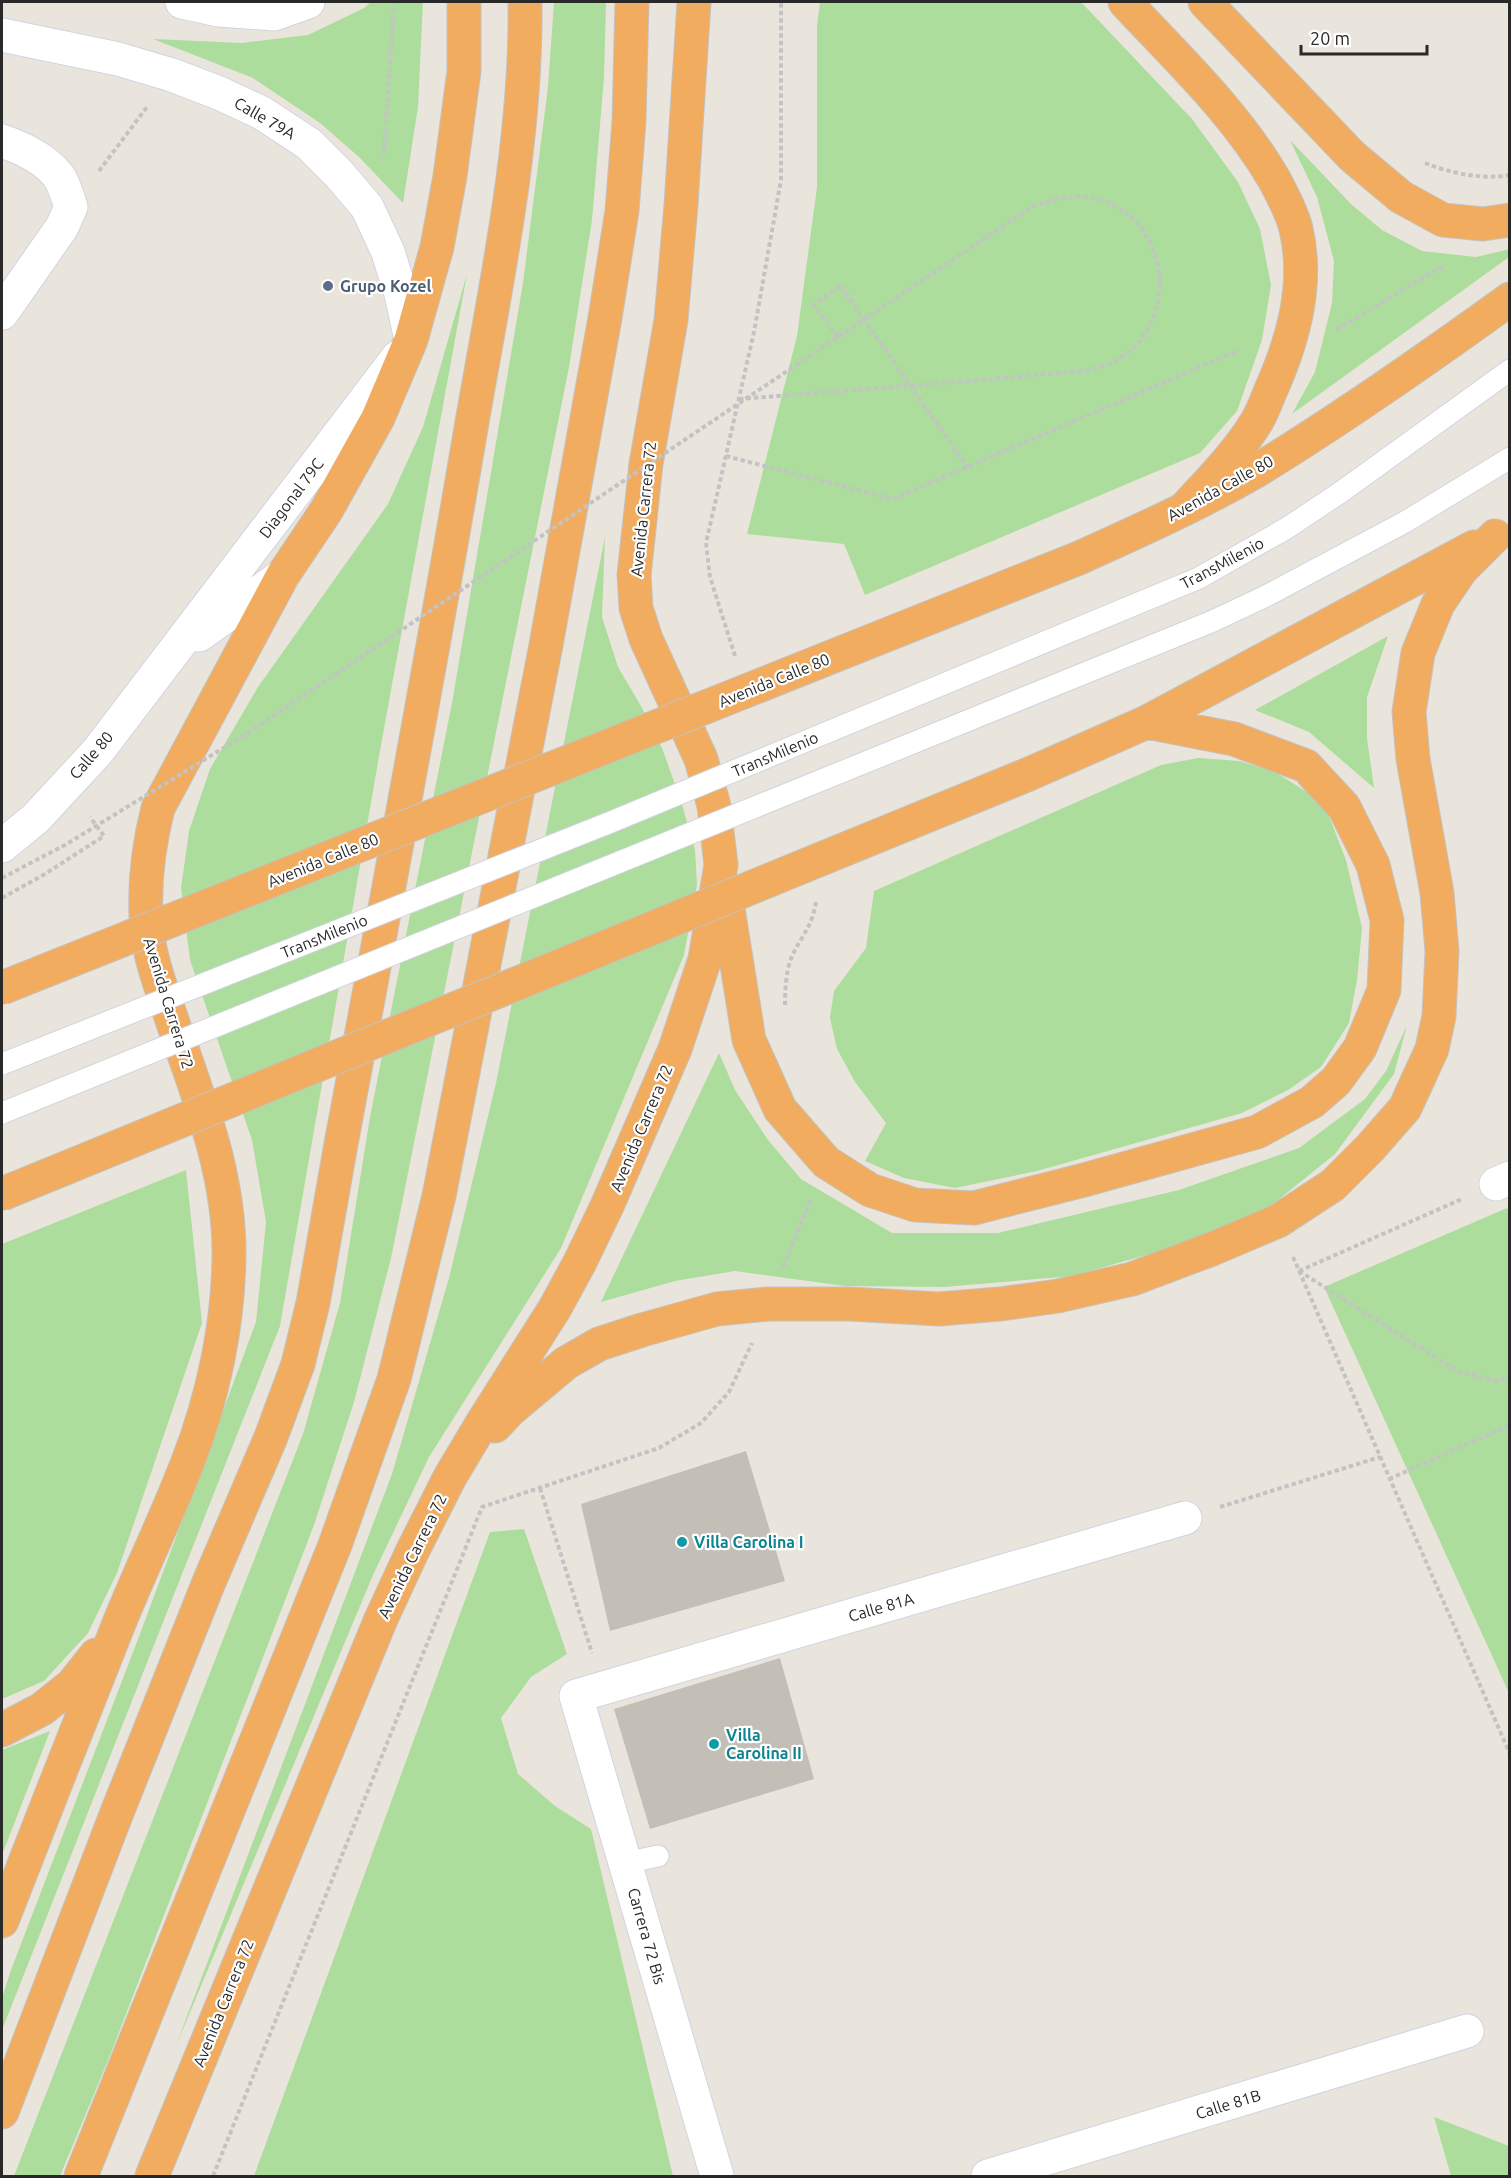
<svg xmlns="http://www.w3.org/2000/svg" width="1511" height="2178" font-family="Ubuntu,sans-serif">
	<rect width="100%" height="100%" fill="#eae5dc"/>
	<path fill="#acdd9c" d="M371 2H423L418 107 403 203 359 157 320 123 253 78 153 39 242 43 308 35 364 8Z
		M554 2H606L604 77 592 220 569 367 391 1258 354 1402 314 1525 111 2053 60 2176H14L303 1434 340 1303 370 1117 452 703 523 283 548 87Z
		M820 2H1081L1192 119 1238 182 1260 229 1271 285 1262 340 1237 411 1200 453 865 595 844 544 747 534 797 336 817 187V26Z
		M1290 140 1351 204 1382 230 1422 251 1476 257 1510 249 1509 257 1292 414 1315 372 1332 303 1334 261 1317 197Z
		M467 274 381 745 280 1326 2 2030V1998L11 1970 140 1634 256 1322 266 1222 252 1140 190 960 181 888 189 831 210 769 258 687 388 504 423 427Z
		M605 537 602 617 618 667 641 706 662 748 681 801 695 850 697 885 684 955 561 1248 429 1457 373 1575 175 2048 392 1474 449 1278 496 1083Z
		M1388 636 1367 697V738L1374 788 1309 732 1255 710Z
		M1198 758 1240 761 1275 772 1307 792 1329 816 1346 860 1362 928 1357 980 1349 1023 1321 1067 1288 1090 1242 1113 1037 1171 955 1188 904 1178 865 1161 886 1123 855 1082 837 1049 830 1018 834 991 866 948 874 891 1161 765Z
		M1407 1025 1394 1074 1335 1154 1268 1208 1178 1246 1072 1276 944 1287 845 1286 735 1271 675 1281 601 1302 719 1053 735 1090 768 1140 801 1179 892 1233H998L1179 1190 1299 1148 1365 1099 1386 1071Z
		M186 1170 202 1323 117 1573 88 1633 44 1681 2 1699V1244Z
		M1507 1208 1510 1214 1509 1693 1324 1287Z
		M524 1529 567 1654 531 1677 501 1718 518 1774 555 1806 591 1829 673 2176H254L490 1532Z
		M50 1731 2 1855V1750Z
		M1434 2117 1509 2146V2176H1451Z"/>
	<path fill="#c3bfb7" d="M746 1451 785 1581 610 1631 581 1504Z
		M780 1658 814 1779 650 1829 614 1709Z"/>
	<g fill="none" stroke-linecap="round" stroke-linejoin="round">
		<defs>
			<path id="lane" d="M1199 578 1287 528 1341 492 1510 370
				M1213 621 1268 595 1405 522 1510 458
				M625 1863 658 1856"/>
			<path id="street" d="M2 141C22 148 49 160 61 180 65 188 68 198 71 207L62 227 2 313
				M199 635 283 575
				M2 846 36 818 98 751 398 357
				M1496 1184 1510 1178
				M717 2176 576 1696 1185 1518
				M988 2176 1467 2031"/>
			<path id="secondary" d="M182 2 219 10 274 14 308 2
				M2 35 118 59 172 75 219 93 262 113 309 144 339 174 367 207 388 252 401 294 411 340"/>
			<path id="highway" d="M1125 2C1177 58 1235 112 1274 179 1281 192 1293 215 1296 229 1309 285 1293 341 1270 392 1266 402 1262 413 1257 421 1237 454 1210 481 1184 509
				M1205 2 1352 156 1401 197 1443 220 1483 224 1510 220
				M1079 558C1139 531 1199 504 1256 471 1343 418 1427 359 1510 299
				M1029 774 1147 722 1474 547
				M725 890 749 1040 780 1109 826 1162 870 1190 915 1205 974 1208 1084 1180 1257 1132 1312 1102 1336 1081 1360 1048 1384 990 1387 920 1373 865 1344 807 1306 766 1234 739 1147 722
				M495 1426 510 1410 566 1363 599 1344 642 1330 717 1309 768 1304H850L939 1309 1000 1304 1058 1296 1132 1279 1212 1249 1278 1221 1333 1185 1370 1148 1405 1108 1432 1049 1439 1016 1442 951 1437 893 1413 759 1409 712 1418 653 1438 604 1461 570 1495 536
				M2 1730 42 1709 72 1685 96 1655
				M2 1921C40 1824 77 1728 116 1631 138 1575 165 1521 187 1464 213 1398 229 1323 229 1252 229 1171 198 1096 172 1020 162 990 150 960 147 929 143 888 148 848 158 808L283 575 326 511 378 418 411 340 437 247 450 176 464 71V2
				M2 2112 116 1815 209 1582 271 1437 298 1364 313 1303 341 1144C385 908 430 671 470 434 494 293 527 145 525 2
				M81 2176 335 1545 394 1379 439 1196 546 645 605 318 622 211 629 121 632 2
				M152 2176 381 1619 412 1552 450 1477 484 1420 555 1308 580 1262 607 1206 675 1049 705 959 721 865 714 806 701 759 646 639 636 608 634 575 646 464 671 320 681 205 694 2"/>
		</defs>
		<use href="#lane" stroke="#d1d3e1" stroke-width="23"/>
		<use href="#street" stroke="#d1d3e1" stroke-width="35"/>
		<use href="#secondary" stroke="#d1d3e1" stroke-width="35"/>
		<use href="#highway" stroke="#c3c3c3" stroke-width="35"/>
		<path stroke="#c3c3c3" stroke-width="4" stroke-dasharray="4.5 3" stroke-linecap="butt" d="M384 154 394 2
			M1425 163C1450 173 1482 180 1510 175
			M99 171 147 107
			M1336 330 1443 266
			M838 337 814 305 840 285 967 467
			M739 399 955 382
			M726 456 893 499 1239 350
			M735 656 710 577 706 543 754 332 781 180V2
			M2 898 45 874 104 836 90 817
			M785 1005C785 990 786 968 793 954 803 934 812 926 816 902
			M1293 1257 1510 1754
			M783 1267 811 1199
			M1299 1271 1459 1372 1497 1381 1510 1376
			M1299 1271 1462 1199
			M1389 1479 1510 1425
			M540 1488 592 1653
			M1220 1507 1380 1457
			M213 2176 482 1507 659 1448 701 1423 729 1392 752 1343"/>
		<use href="#lane" stroke="#fff" stroke-width="21"/>
		<use href="#street" stroke="#fff" stroke-width="33"/>
		<use href="#secondary" stroke="#fff" stroke-width="33"/>
		<use href="#highway" stroke="#f1ac60" stroke-width="33"/>
		<defs>
			<path id="lane-bridge" d="M2 1064 611 822 1199 578
				M2 1113 1213 621"/>
			<path id="highway-bridge" d="M2 988 1079 558
				M2 1194 1029 774"/>
		</defs>
		<use href="#lane-bridge" stroke="#d1d3e1" stroke-width="23" stroke-linecap="butt"/>
		<use href="#highway-bridge" stroke="#c3c3c3" stroke-width="35" stroke-linecap="butt"/>
		<path stroke="#c3c3c3" stroke-width="4" stroke-dasharray="4.5 3" stroke-linecap="butt" d="M2 878 65 845 248 733 1033 206C1051 201 1068 195 1087 197 1171 209 1187 328 1109 364 1090 372 1066 372 1046 374 1015 377 985 380 955 382"/>
		<use href="#lane-bridge" stroke="#fff" stroke-width="21"/>
		<use href="#highway-bridge" stroke="#f1ac60" stroke-width="33"/>
	</g>
	<circle fill="#5c6f8a" stroke="#fff" stroke-width="2" cx="328" cy="286" r="6"/>
	<g fill="#0f9aa8" stroke="#fff" stroke-width="2">
		<circle cx="682" cy="1542" r="6"/>
		<circle cx="714" cy="1744" r="6"/>
	</g>
	<g text-anchor="middle" dominant-baseline="central" stroke-width="4.5" stroke-linejoin="round" paint-order="stroke">
		<g font-size="16" fill="#292929" stroke="#fff">
			<text transform="translate(265 118) rotate(30)">Calle 79A</text>
			<text transform="translate(1220 488) rotate(-29)">Avenida Calle 80</text>
			<text transform="translate(291 498) rotate(-53)">Diagonal 79C</text>
			<text transform="translate(643 509) rotate(-84)">Avenida Carrera 72</text>
			<text transform="translate(1222 563) rotate(-28)">TransMilenio</text>
			<text transform="translate(774 680) rotate(-22)">Avenida Calle 80</text>
			<text transform="translate(775 754) rotate(-23)">TransMilenio</text>
			<text transform="translate(91 755) rotate(-49)">Calle 80</text>
			<text transform="translate(323 860) rotate(-22)">Avenida Calle 80</text>
			<text transform="translate(324 936) rotate(-22)">TransMilenio</text>
			<text transform="translate(169 1003) rotate(73)">Avenida Carrera 72</text>
			<text transform="translate(641 1128) rotate(-67)">Avenida Carrera 72</text>
			<text transform="translate(412 1556) rotate(-64)">Avenida Carrera 72</text>
			<text transform="translate(881 1607) rotate(-16)">Calle 81A</text>
			<text transform="translate(647 1936) rotate(74)">Carrera 72 Bis</text>
			<text transform="translate(223 2003) rotate(-68)">Avenida Carrera 72</text>
			<text transform="translate(1228 2104) rotate(-17)">Calle 81B</text>
		</g>
		<g font-size="16" font-weight="bold" fill="#4e5e75" stroke="#fff" text-anchor="start">
			<text x="340" y="286">Grupo Kozel</text>
		</g>
		<g font-size="16" font-weight="bold" fill="#0d838f" stroke="#fff" text-anchor="start">
			<text x="694" y="1542">Villa Carolina I</text>
			<text x="726" y="1735">Villa<tspan x="726" dy="18">Carolina II</tspan></text>
		</g>
	</g>
	<rect width="1511" height="2178" fill="none" stroke="#292929" stroke-width="6"/>
	<path d="M1301 45v9h126v-9" fill="none" stroke="#292929" stroke-width="3"/>
	<text x="1310" y="45" font-size="18" fill="#292929" stroke="#ffffff" stroke-width="4.5" paint-order="stroke">20 m</text>
</svg>
